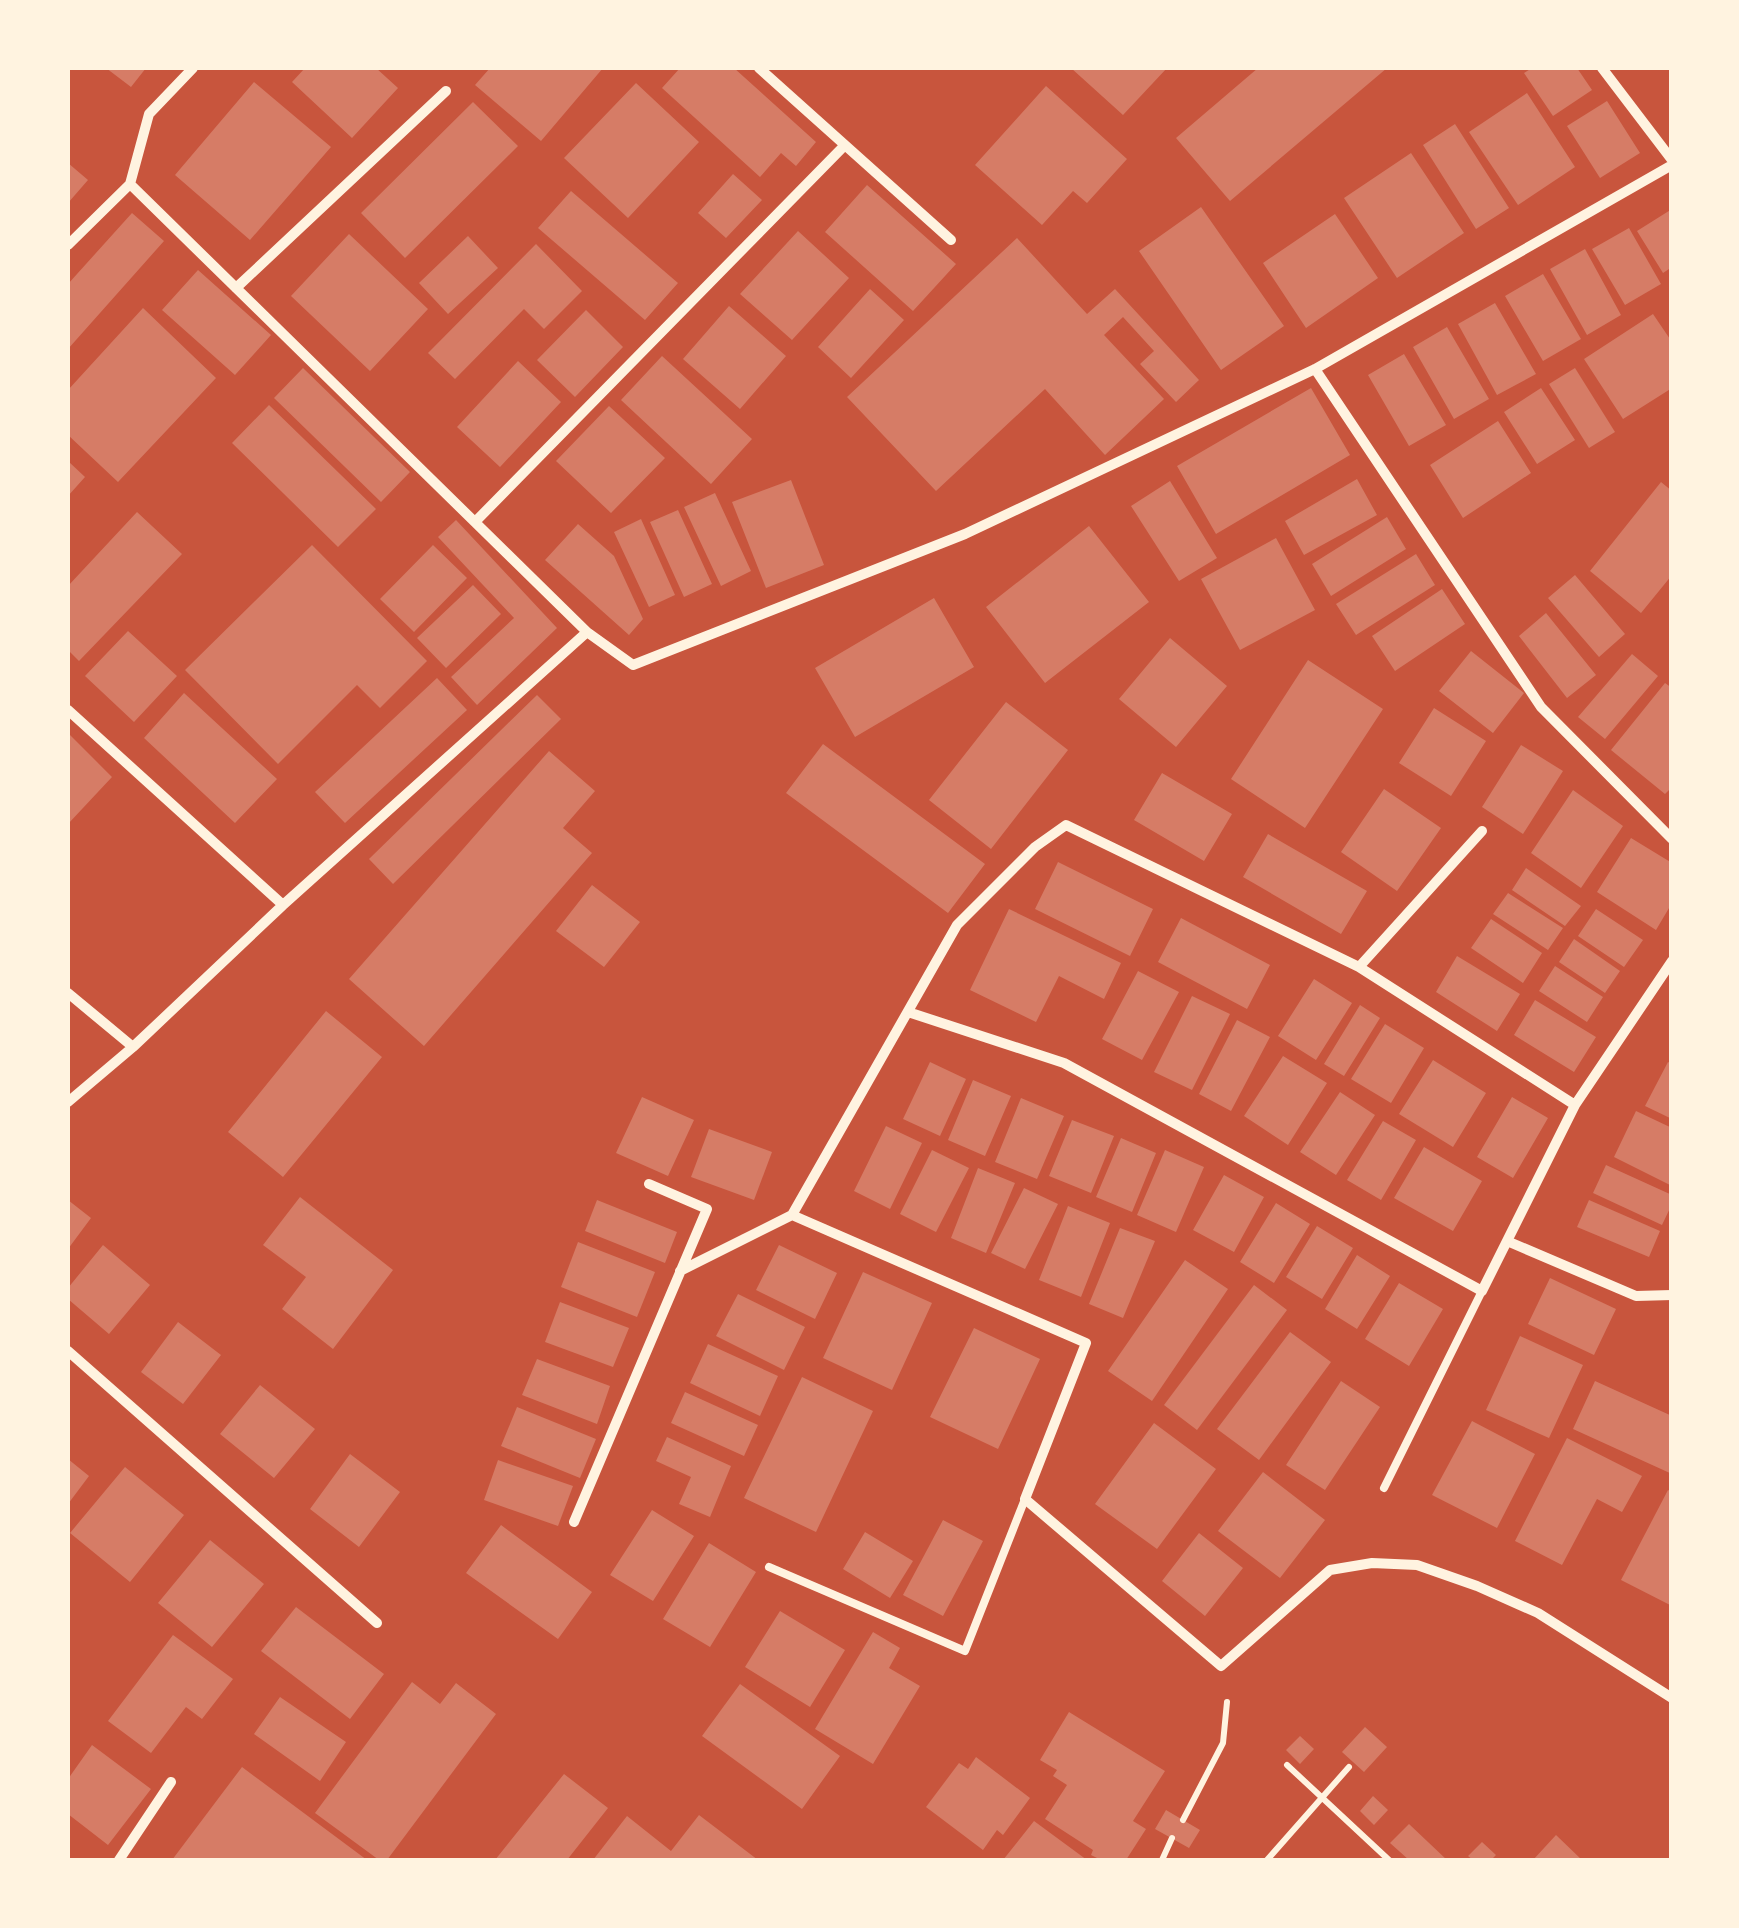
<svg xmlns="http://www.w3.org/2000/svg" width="1739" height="1928" font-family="Ubuntu,sans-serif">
	<rect width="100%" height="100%" fill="#c8553d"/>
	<path fill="#d67c66" d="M106 68H146L131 87Z
		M305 68H376L398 88 352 138 292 82Z
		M490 68H603L541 141 475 85Z
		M680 68H734L816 142 796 166 781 153 760 177 662 88Z
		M1071 68H1167L1123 115Z
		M1258 68H1387L1230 201 1176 138Z
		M1532 68H1577L1592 90 1553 116 1524 73Z
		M254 82 331 147 250 240 175 175Z
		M636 83 699 142 628 218 564 158Z
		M1046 86 1127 159 1087 203 1073 191 1042 225 975 165Z
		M1527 93 1575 167 1518 205 1469 132Z
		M1607 101 1640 153 1600 178 1567 126Z
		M473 102 518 146 405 258 361 213Z
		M1455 124 1509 208 1476 229 1423 145Z
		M1411 153 1464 233 1397 278 1344 198Z
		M68 163 88 180 68 203Z
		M733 174 762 200 726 238 698 213Z
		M867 185 956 264 913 311 825 232Z
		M571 191 678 283 645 320 538 228Z
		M1201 207 1284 326 1221 370 1139 251Z
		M1672 209V267L1663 273 1637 231Z
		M132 213 164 241 68 349V284Z
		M1335 214 1378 278 1306 328 1263 263Z
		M1629 228 1661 284 1625 305 1592 249Z
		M798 231 849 278 792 340 740 294Z
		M349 234 428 309 370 371 291 296Z
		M468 236 498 268 448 314 419 283Z
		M1017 238 1087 314 1115 289 1199 380 1176 402 1140 364 1154 351 1123 317 1104 335 1164 399 1105 455 1045 389 936 491 847 397Z
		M536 244 582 291 544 329 524 309 455 379 428 353Z
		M1585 249 1621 315 1587 335 1550 269Z
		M198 270 271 335 235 375 162 310Z
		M1543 274 1581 339 1543 361 1505 296Z
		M870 289 904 320 851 378 818 347Z
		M1495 303 1536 374 1497 395 1458 324Z
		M729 306 786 356 740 409 683 359Z
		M143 308 216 378 118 482 68 435V390Z
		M586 310 623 347 575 397 537 360Z
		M1653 314 1672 342V388L1623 419 1584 359Z
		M1447 327 1489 399 1454 419 1413 347Z
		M1404 354 1446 425 1409 446 1368 375Z
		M662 356 752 439 711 484 621 400Z
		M518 361 561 402 500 467 457 427Z
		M303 368 410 472 381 502 274 398Z
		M1575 368 1615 432 1589 448 1549 384Z
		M1311 388 1350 455 1216 534 1177 466Z
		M1541 388 1575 440 1537 464 1504 412Z
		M269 405 376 509 338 547 232 443Z
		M609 406 665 458 611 513 556 461Z
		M1498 421 1531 473 1463 518 1430 465Z
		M68 461 85 477 68 496Z
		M1357 479 1377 515 1304 555 1285 521Z
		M791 480 824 565 766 588 732 502Z
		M1170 481 1217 558 1179 581 1131 506Z
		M1661 482 1672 491V575L1641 613 1590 571Z
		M715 493 751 571 721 586 684 507Z
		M678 510 712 584 684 597 650 522Z
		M137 512 182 554 79 661 68 650V586Z
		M1387 517 1406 549 1331 596 1312 564Z
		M641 519 675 595 649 607 614 532Z
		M456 520 557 628 477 705 451 677 514 618 438 537Z
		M578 524 614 556 643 619 629 635 545 560Z
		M1089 526 1149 602 1045 683 986 607Z
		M1276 538 1315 610 1240 650 1201 579Z
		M312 545 427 661 380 708 357 685 278 764 185 670Z
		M433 545 467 578 414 632 380 599Z
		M1416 554 1435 585 1356 635 1336 604Z
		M1575 575 1625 634 1599 657 1548 598Z
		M473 585 501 614 446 668 417 638Z
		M1442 589 1465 624 1395 671 1372 636Z
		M934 598 974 667 855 737 815 668Z
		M1546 613 1596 675 1567 698 1519 636Z
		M128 631 177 676 134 722 85 676Z
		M1170 638 1227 686 1176 747 1119 699Z
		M1471 651 1524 693 1493 733 1439 691Z
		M1632 654 1658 676 1605 739 1578 717Z
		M1308 660 1383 709 1305 828 1231 779Z
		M437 678 467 710 345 823 315 792Z
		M1665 683 1672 688V787L1665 794 1611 750Z
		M184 693 277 779 235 823 144 738Z
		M537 695 561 719 393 884 369 859Z
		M1006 702 1068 750 991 849 929 800Z
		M1434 708 1486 741 1451 796 1399 763Z
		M68 733 112 777 68 824Z
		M823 744 985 864 948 913 786 793Z
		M1521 745 1563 771 1523 834 1482 807Z
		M549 751 595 791 563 828 592 853 424 1046 349 979Z
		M1162 773 1232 814 1204 861 1134 820Z
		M1384 789 1441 828 1397 891 1341 852Z
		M1573 790 1623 826 1581 888 1531 853Z
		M1268 834 1367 891 1341 934 1243 877Z
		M1631 838 1672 863V903L1656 930 1597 892Z
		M1058 862 1153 909 1130 956 1035 909Z
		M1526 868 1581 906 1565 926 1512 890Z
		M592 885 640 922 604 967 556 931Z
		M1508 893 1563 928 1548 950 1493 914Z
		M1009 909 1121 963 1104 999 1059 976 1036 1022 970 990Z
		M1596 909 1643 940 1624 967 1578 936Z
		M1181 918 1270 965 1247 1009 1158 962Z
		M1491 919 1542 953 1523 983 1471 948Z
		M1574 939 1620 971 1605 993 1559 962Z
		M1457 956 1520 994 1497 1031 1436 992Z
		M1555 966 1603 997 1587 1022 1539 991Z
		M1138 971 1179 992 1142 1060 1102 1039Z
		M1314 979 1352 1003 1316 1060 1278 1036Z
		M1192 996 1230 1014 1192 1090 1154 1072Z
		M1535 1000 1596 1037 1574 1072 1514 1035Z
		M1360 1005 1380 1018 1344 1076 1324 1064Z
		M326 1011 382 1057 283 1177 228 1132Z
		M1237 1020 1270 1037 1231 1111 1199 1094Z
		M1385 1024 1424 1048 1391 1103 1351 1079Z
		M1283 1056 1327 1083 1288 1145 1244 1116Z
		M1433 1060 1486 1093 1453 1147 1399 1114Z
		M930 1062 966 1079 940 1136 903 1119Z
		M1668 1062 1672 1064V1119L1645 1106Z
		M973 1080 1011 1096 985 1156 948 1140Z
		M1340 1092 1375 1115 1336 1175 1300 1152Z
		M642 1097 694 1120 668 1176 616 1153Z
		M1512 1097 1548 1118 1513 1178 1477 1157Z
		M1021 1098 1064 1116 1037 1179 995 1162Z
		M1636 1111 1672 1128V1186L1614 1157Z
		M1072 1120 1114 1136 1091 1193 1049 1176Z
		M1383 1121 1416 1140 1381 1200 1347 1180Z
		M886 1126 922 1143 890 1209 854 1191Z
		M709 1129 772 1152 754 1200 691 1177Z
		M1121 1138 1156 1153 1132 1212 1096 1197Z
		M1424 1147 1482 1181 1453 1231 1394 1198Z
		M932 1150 969 1168 936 1232 900 1214Z
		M1165 1150 1204 1167 1176 1232 1137 1215Z
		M1606 1165 1672 1195V1204L1662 1225 1593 1193Z
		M978 1168 1015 1183 986 1253 951 1238Z
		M1224 1175 1264 1197 1234 1252 1193 1230Z
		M1024 1188 1058 1204 1025 1269 991 1253Z
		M300 1197 393 1270 333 1349 282 1309 306 1277 263 1245Z
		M68 1200 91 1218 68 1249Z
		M597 1200 677 1232 665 1263 585 1231Z
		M1589 1200 1660 1231 1649 1257 1577 1227Z
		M1276 1203 1310 1224 1274 1283 1240 1262Z
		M1068 1206 1110 1223 1081 1297 1039 1280Z
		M1317 1226 1353 1248 1322 1299 1286 1277Z
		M1120 1228 1155 1241 1123 1318 1089 1304Z
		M578 1242 655 1272 637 1317 561 1287Z
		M103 1245 150 1285 109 1334 68 1299V1288Z
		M779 1245 837 1273 815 1319 756 1290Z
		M1357 1255 1390 1276 1357 1329 1325 1309Z
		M1185 1260 1228 1289 1152 1401 1108 1371Z
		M863 1272 932 1303 892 1390 823 1358Z
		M1550 1278 1616 1309 1594 1355 1528 1324Z
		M1399 1283 1443 1309 1409 1366 1365 1339Z
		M1254 1285 1287 1310 1197 1430 1164 1405Z
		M738 1294 805 1327 784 1370 716 1336Z
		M560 1302 629 1328 613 1367 545 1342Z
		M178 1322 221 1355 183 1404 141 1372Z
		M974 1328 1040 1359 998 1449 930 1417Z
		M1290 1332 1331 1362 1259 1460 1217 1429Z
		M1520 1336 1583 1365 1549 1438 1486 1410Z
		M708 1344 778 1376 760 1416 690 1383Z
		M537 1359 610 1386 597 1424 522 1395Z
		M802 1377 873 1411 816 1532 744 1498Z
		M1341 1381 1380 1407 1325 1490 1286 1465Z
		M1595 1381 1672 1416V1474L1573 1429Z
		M260 1385 315 1429 274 1478 220 1434Z
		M685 1392 758 1425 744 1456 671 1423Z
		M517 1407 596 1439 580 1478 501 1446Z
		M1472 1421 1535 1454 1497 1528 1432 1495Z
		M1154 1423 1216 1469 1157 1549 1095 1504Z
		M667 1437 731 1466 710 1517 679 1504 691 1477 656 1461Z
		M1567 1438 1642 1476 1622 1512 1597 1499 1562 1565 1515 1541Z
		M350 1454 400 1492 359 1547 310 1509Z
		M68 1459 89 1476 68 1504Z
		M498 1460 573 1486 558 1526 484 1500Z
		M125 1467 184 1515 130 1582 70 1533Z
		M1263 1472 1325 1520 1280 1578 1218 1531Z
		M1668 1490 1672 1492V1606L1621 1580Z
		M652 1510 694 1536 653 1601 610 1575Z
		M943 1520 983 1541 943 1616 903 1595Z
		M501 1525 592 1592 558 1639 466 1573Z
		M865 1532 913 1561 890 1598 843 1569Z
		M1199 1533 1243 1568 1205 1616 1162 1581Z
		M210 1540 264 1584 212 1647 158 1603Z
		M709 1543 756 1572 710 1647 663 1619Z
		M296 1607 384 1674 350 1719 261 1651Z
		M780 1611 845 1650 810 1707 745 1667Z
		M873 1632 900 1648 889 1668 920 1686 873 1764 815 1729Z
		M173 1635 233 1679 202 1719 186 1707 151 1753 108 1721Z
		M412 1682 440 1704 456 1683 496 1714 387 1860H379L315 1813Z
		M740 1684 840 1756 802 1809 702 1736Z
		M280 1697 346 1742 320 1781 254 1734Z
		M1069 1712 1165 1771 1133 1821 1146 1829 1126 1860H1101L1091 1855 1093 1850 1045 1819 1067 1785 1053 1776 1057 1770 1040 1760Z
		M1365 1727 1387 1747 1364 1772 1342 1752Z
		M1300 1736 1314 1749 1300 1764 1286 1750Z
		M92 1745 151 1789 108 1845 68 1814V1779Z
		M976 1757 1030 1798 1003 1835 997 1830 983 1850 926 1807 959 1763 968 1769Z
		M242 1767 367 1860H172Z
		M564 1774 608 1808 567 1860H495Z
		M1373 1796 1388 1810 1374 1825 1360 1811Z
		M1166 1810 1200 1830 1189 1848 1155 1829Z
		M699 1815 758 1860H593L627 1816 671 1851Z
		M1034 1821 1087 1860H1003Z
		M1409 1824 1447 1860H1409L1390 1843Z
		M1556 1835 1582 1860H1533Z
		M1482 1842 1496 1855 1491 1860H1473L1468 1856Z"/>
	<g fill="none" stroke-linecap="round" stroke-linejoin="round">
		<path stroke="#fff3e0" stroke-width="6" d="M1287 1765 1389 1860
			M1183 1820 1223 1743 1227 1702
			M1162 1860 1172 1838
			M1267 1860 1349 1767"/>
		<path stroke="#fff3e0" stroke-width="8" d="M1384 1488 1482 1291
			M769 1567 965 1651 1025 1499"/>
		<path stroke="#fff3e0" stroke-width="10" d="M759 68 951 240
			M1602 68 1672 160
			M130 184 587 632 633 665 965 534 1315 369 1672 165
			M68 245 130 184 149 114 193 68
			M236 288 446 91
			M1315 369 1541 707 1672 839
			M475 522 845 145
			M68 710 283 905
			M1359 967 1482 831
			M68 993 133 1047
			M908 1012 1064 1063 1482 1291 1575 1105 1672 961
			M68 1102 133 1047 283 905 587 632
			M792 1215 1086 1343 1025 1499 1221 1666 1330 1570 1372 1563 1417 1565 1477 1586 1538 1613 1672 1698
			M1507 1241 1636 1296 1672 1295
			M680 1271 792 1215 957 925 1035 847 1066 825 1359 967 1575 1105
			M68 1351 377 1623
			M574 1522 707 1209 649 1184
			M119 1860 171 1782"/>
	</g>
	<rect width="1739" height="1928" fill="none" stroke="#fff3e0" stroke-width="140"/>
</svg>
